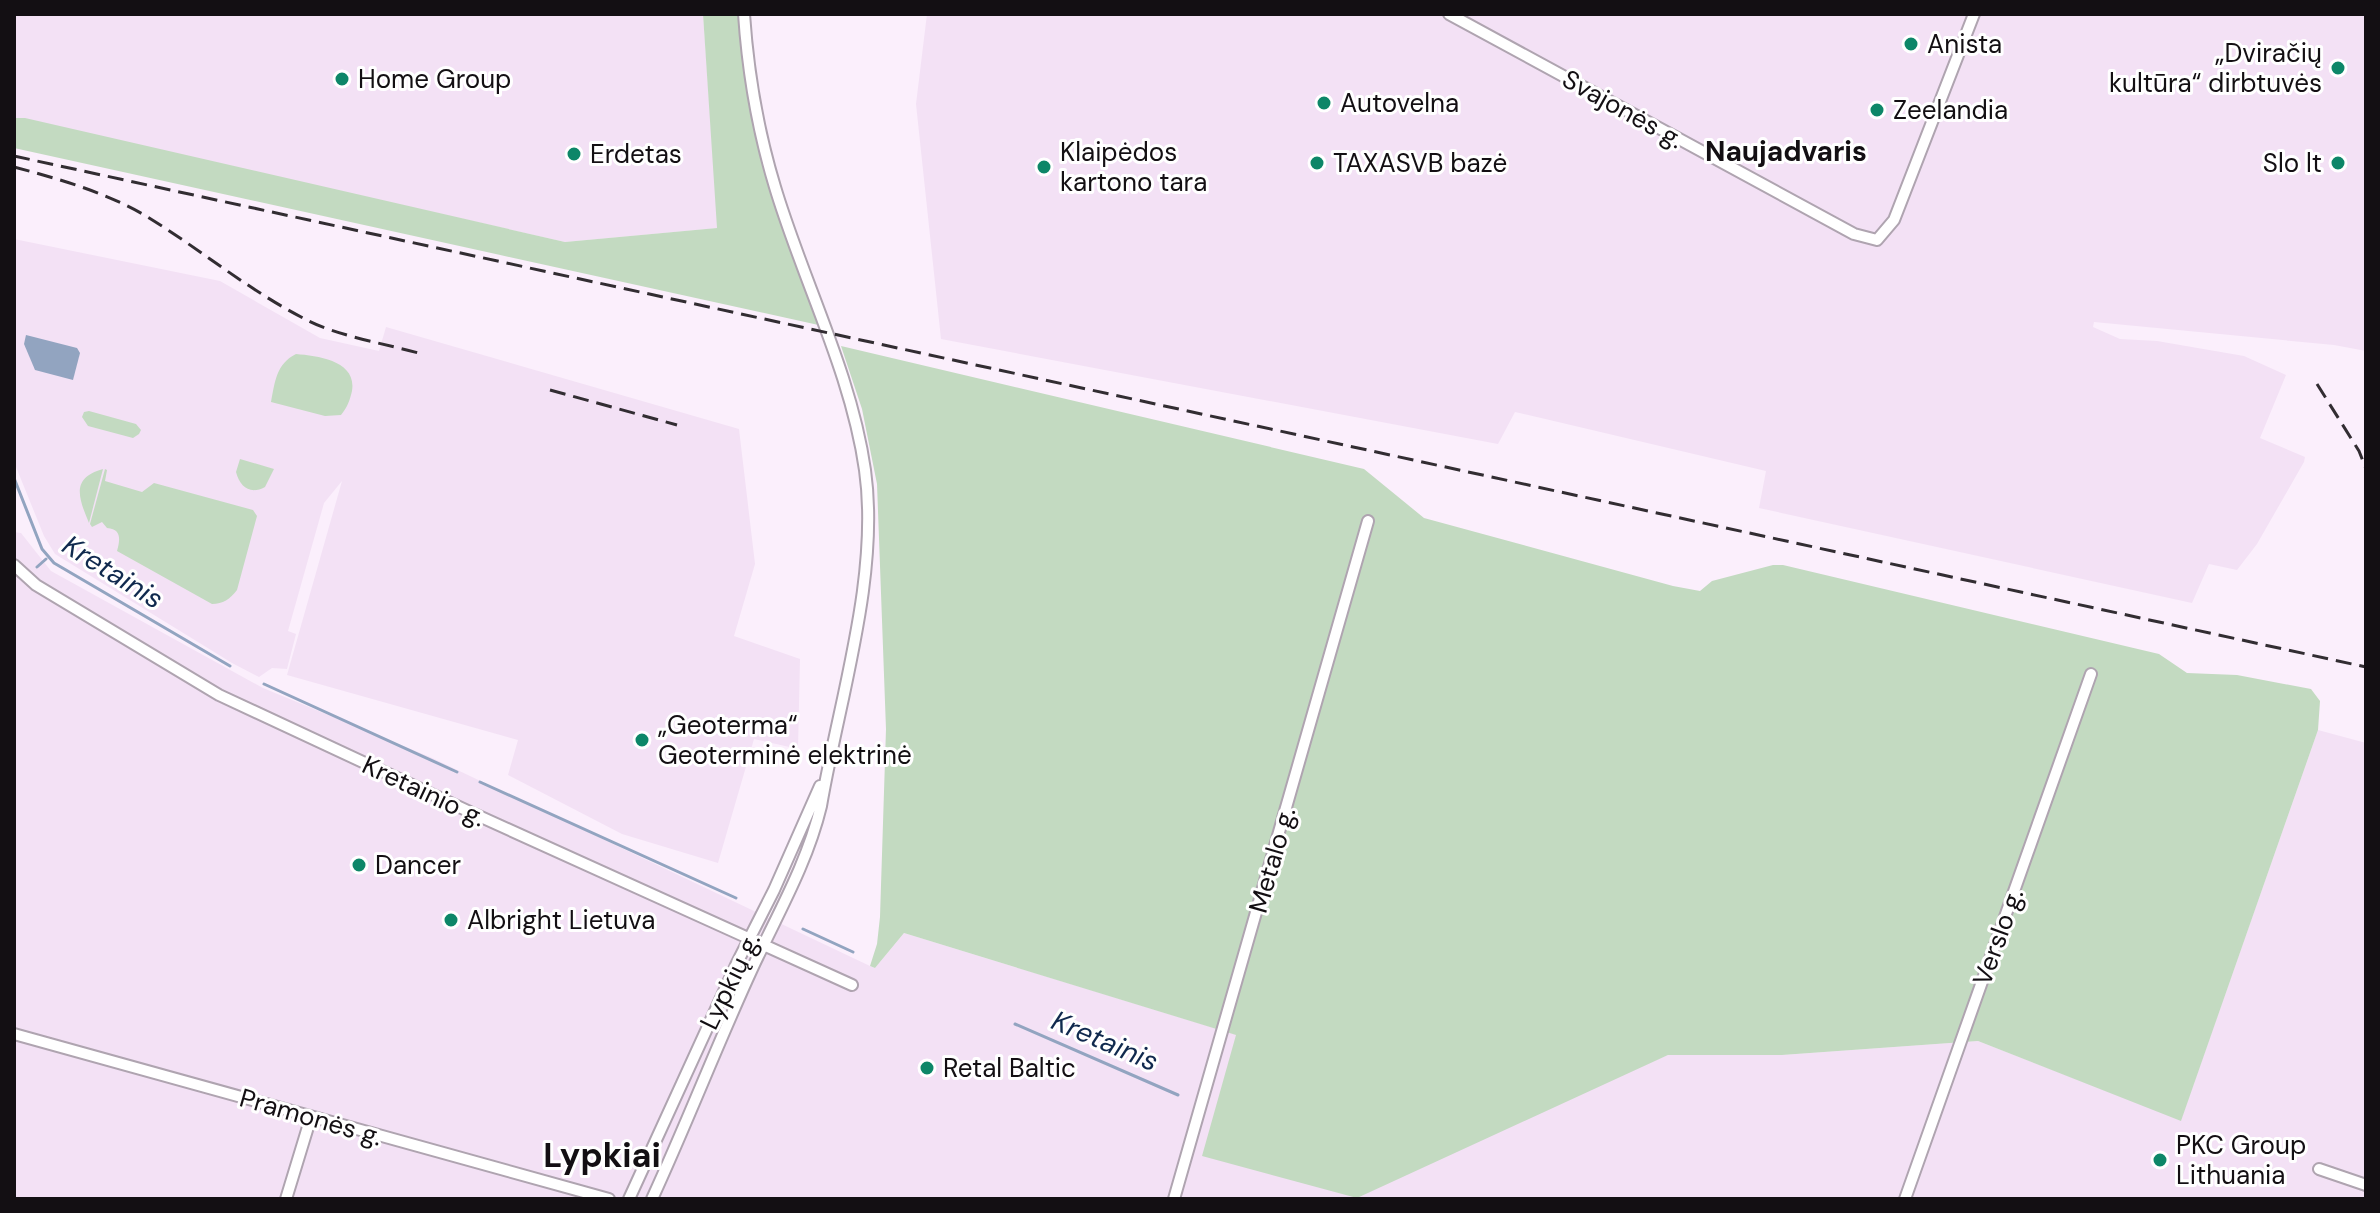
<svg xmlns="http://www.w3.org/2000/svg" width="2380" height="1213" font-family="'DM Sans',sans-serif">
	<rect width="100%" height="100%" fill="#fbeffc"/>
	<path fill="#f3e1f5" d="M14 14H703L718 228 565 242 14 118Z
		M927 14H2366V351L2334 345 2094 322 2093 327 2120 339 2157 341 2244 356 2286 375 2260 438 2305 457 2304 462 2257 544 2237 570 2209 564 2192 603 1759 508 1766 471 1515 412 1498 444 941 339 916 104Z
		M14 239 220 281 320 338 379 351 386 327 739 429 755 564 734 636 800 659 798 749 754 739 718 863 622 834 508 775 518 740 287 675 342 481 324 503 288 631 296 634 287 669 272 668 259 677 232 663 55 554 44 536 14 462Z
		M14 532 21 533 51 571 263 688 430 757 870 966 875 968 904 933 1237 1035 1627 1072 1668 1055H1782L1978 1041 2181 1120 2318 730 2366 743V1199H14Z"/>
	<path fill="#c3dac1" d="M703 14H740L749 106 765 173 823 326 14 148V118H25L565 242 717 228Z
		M841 346 1364 469 1424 518 1673 586 1700 591 1712 581 1773 565H1783L2159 654 2187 673 2237 675 2311 689 2320 701 2318 730 2181 1121 1978 1041 1782 1055H1668L1357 1198 1202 1156 1236 1035 904 933 875 968 870 966 877 944 880 917 886 729 877 484 862 409Z
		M296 354C319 356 357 361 352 391 350 400 347 408 341 415L325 416 271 402C275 382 276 364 296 354Z
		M89 411 136 424 141 430 139 434 133 438 88 426 82 417 84 412Z
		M240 459 274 469 265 487C250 495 240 487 236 472Z
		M103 469 89 523C79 499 70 478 103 469Z
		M105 469 107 470 105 481 142 492 154 483 253 510 257 516 237 590C230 599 223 604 212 604L117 551C120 540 122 529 107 528L102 522 92 527 90 524Z"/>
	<path fill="#92a4c0" d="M26 335 77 348 80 353 73 380 35 370 24 344Z"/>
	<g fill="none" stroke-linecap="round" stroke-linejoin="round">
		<path stroke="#92a4c0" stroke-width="3" d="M14 478 42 549 54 563 230 666
			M37 567 46 559
			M264 684 457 772
			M480 782 736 898
			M803 929 853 952
			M1015 1024 1178 1095"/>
		<defs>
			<path id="minor" d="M1449 14 1854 234 1877 240 1894 220 1974 14
				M14 565 36 585 219 695 470 812 852 985
				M14 1034 609 1199
				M2319 1169 2366 1185
				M286 1199 311 1117
				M629 1199 737 963 774 890 820 786
				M652 1199C687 1123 717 1045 752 969 777 915 807 864 821 806 839 700 880 576 865 470 851 372 803 281 775 187 758 131 748 73 744 14
				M1174 1199 1368 521
				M1905 1199 2091 674"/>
		</defs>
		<use href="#minor" stroke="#afa4b0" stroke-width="14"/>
		<use href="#minor" stroke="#fff" stroke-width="10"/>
		<path stroke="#322d32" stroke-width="3" stroke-dasharray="16 8" stroke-linecap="butt" d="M14 156 2366 667
			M14 167C59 179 105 192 146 216 200 249 248 290 305 319 336 336 387 344 422 354
			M2317 384 2359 451 2366 469
			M550 390 677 425"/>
	</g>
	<g fill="#0d8668" stroke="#fff" stroke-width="3">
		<circle cx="1911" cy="44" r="8"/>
		<circle cx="2338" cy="68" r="8"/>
		<circle cx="342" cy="79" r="8"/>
		<circle cx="1324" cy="103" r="8"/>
		<circle cx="1877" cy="110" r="8"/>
		<circle cx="574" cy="154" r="8"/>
		<circle cx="1317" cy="163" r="8"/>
		<circle cx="2338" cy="163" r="8"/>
		<circle cx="1044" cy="167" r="8"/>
		<circle cx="642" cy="740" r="8"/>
		<circle cx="359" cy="865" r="8"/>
		<circle cx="451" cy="920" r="8"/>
		<circle cx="927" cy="1068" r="8"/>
		<circle cx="2160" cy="1160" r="8"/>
	</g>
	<g text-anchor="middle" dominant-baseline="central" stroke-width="6" stroke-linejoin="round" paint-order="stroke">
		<g font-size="26" fill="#130f13" stroke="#fff" text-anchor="start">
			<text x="1927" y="44">Anista</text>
			<text x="2322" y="53" text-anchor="end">„Dviračių<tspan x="2322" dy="30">kultūra“ dirbtuvės</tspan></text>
			<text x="358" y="79">Home Group</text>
			<text x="1340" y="103">Autovelna</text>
			<text x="1893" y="110">Zeelandia</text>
			<text x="1060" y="152">Klaipėdos<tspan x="1060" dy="30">kartono tara</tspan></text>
			<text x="590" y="154">Erdetas</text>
			<text x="1333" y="163">TAXASVB bazė</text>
			<text x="2322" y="163" text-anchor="end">Slo lt</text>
			<text x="658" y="725">„Geoterma“<tspan x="658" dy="30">Geoterminė elektrinė</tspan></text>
			<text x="375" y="865">Dancer</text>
			<text x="467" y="920">Albright Lietuva</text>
			<text x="943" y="1068">Retal Baltic</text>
			<text x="2176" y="1145">PKC Group<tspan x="2176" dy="30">Lithuania</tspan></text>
		</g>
		<g font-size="26" fill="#130f13" stroke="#fff">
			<text transform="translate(1623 109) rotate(29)">Svajonės g.</text>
			<text transform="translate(424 791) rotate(25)">Kretainio g.</text>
			<text transform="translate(1272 860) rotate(-74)">Metalo g.</text>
			<text transform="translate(1998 937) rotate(-70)">Verslo g.</text>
			<text transform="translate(730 981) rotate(-64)">Lypkių g.</text>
			<text transform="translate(311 1117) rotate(16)">Pramonės g.</text>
		</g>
		<g font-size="28" font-weight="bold" fill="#130f13" stroke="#fff">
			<text x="1786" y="151">Naujadvaris</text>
		</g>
		<g font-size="28" font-style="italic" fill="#10294e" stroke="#fff">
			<text transform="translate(113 572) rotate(32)">Kretainis</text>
			<text transform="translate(1105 1041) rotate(23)">Kretainis</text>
		</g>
		<g font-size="34" font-weight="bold" fill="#130f13" stroke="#fff">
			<text x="602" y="1155">Lypkiai</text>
		</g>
	</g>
	<rect width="2380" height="1213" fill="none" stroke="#130f13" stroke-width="32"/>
</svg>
